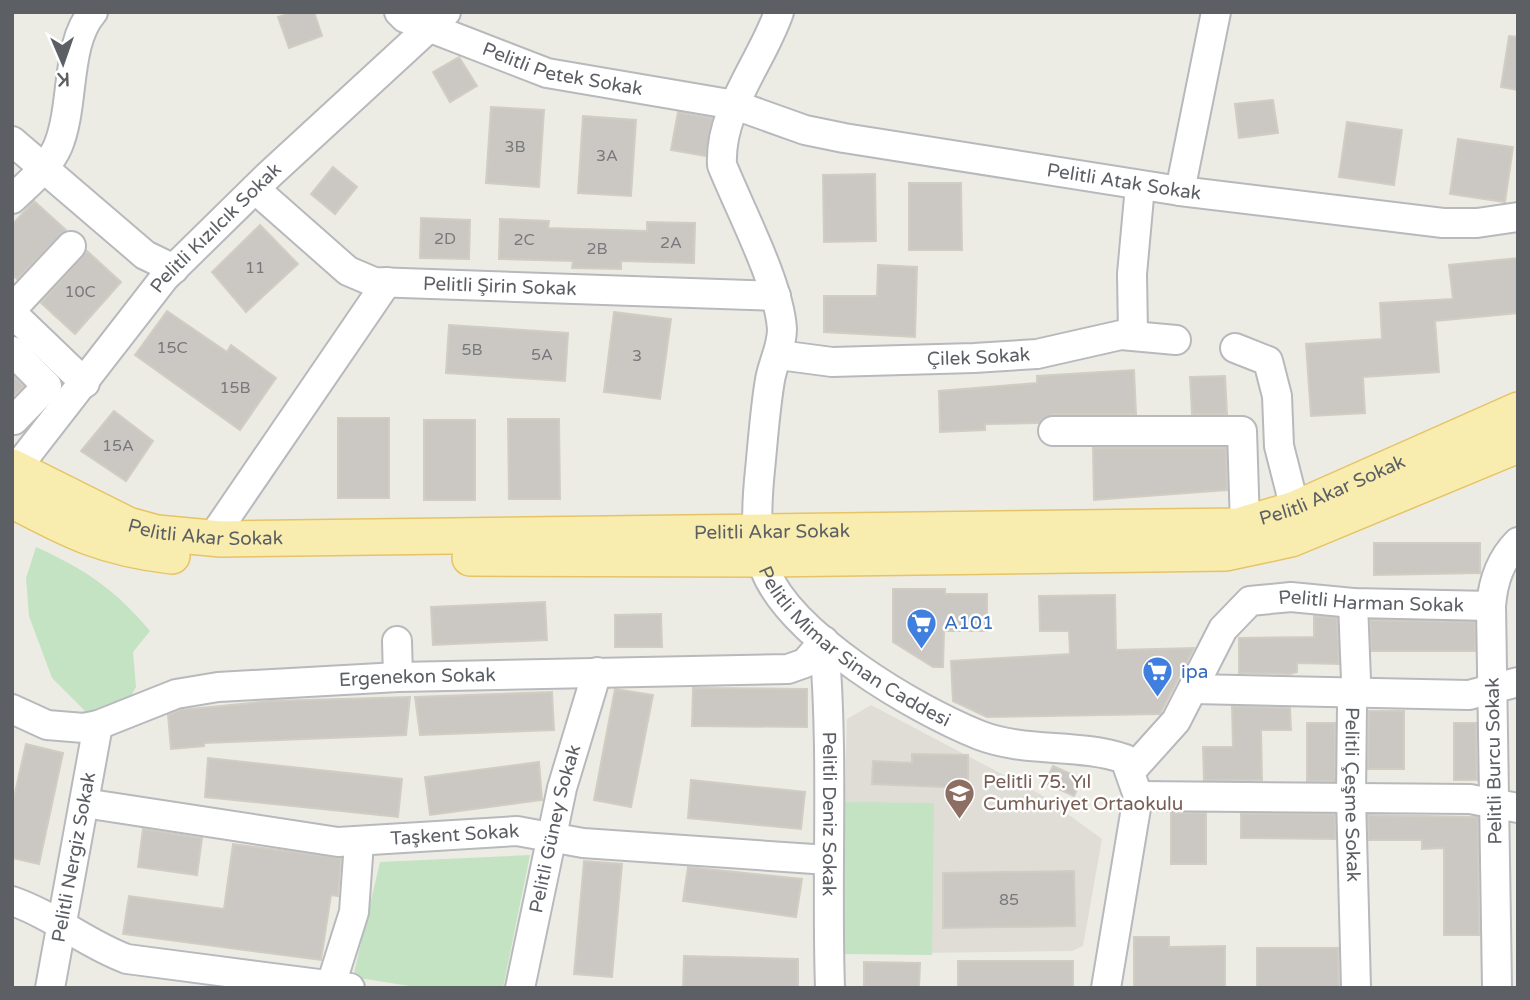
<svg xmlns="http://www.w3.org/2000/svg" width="1530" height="1000" font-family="'Varela Round',sans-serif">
	<rect width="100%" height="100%" fill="#edece4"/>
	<path fill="#e0ddd6" d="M871 705 1040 794 1102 839 1083 946 1072 951 840 954 847 719Z"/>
	<path fill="#c3e3c3" d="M36 547C85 569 116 590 150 631L133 652 136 687 131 696 86 712 52 678 29 616 26 578Z
		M844 802 934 803 932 955 840 954Z
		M530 855 503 988H422L353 977 380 862Z"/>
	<path fill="#cbc8c4" stroke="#d2cdc3" stroke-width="2" d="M292 12H314L322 36 289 48 278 17Z
		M1509 36 1518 37V90L1501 87Z
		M459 57 477 86 450 102 433 72Z
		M1273 100 1278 133 1239 138 1235 104Z
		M491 107 544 110 539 187 486 183Z
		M678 112 712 118 706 156 671 150Z
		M583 116 636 120 631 196 578 193Z
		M1347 122 1402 130 1394 185 1339 177Z
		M1458 139 1513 147 1505 202 1450 194Z
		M333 167 357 187 335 214 311 194Z
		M875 174 876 241 824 242 823 175Z
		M909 183H961L962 250H909Z
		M34 201 66 230 17 279 12 275V225Z
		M421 218 470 220 469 259 420 258Z
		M500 219 549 221 548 228 647 231V222L695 223 694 263 621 261V269L572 268 573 261 499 259Z
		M260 225 298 264 246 312 212 272Z
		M87 251 121 282 75 334 41 303Z
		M1518 258V313L1435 321 1439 372 1363 377 1365 413 1311 416 1306 344 1382 339 1380 303 1453 299 1449 265Z
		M878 265 917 267 915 337 824 332V296H877Z
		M167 311 227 352 231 345 276 378 240 430 135 355Z
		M614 312 671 319 660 399 604 392Z
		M449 325 568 333 565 381 446 373Z
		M1134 370 1136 414H1053L1039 423 985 424V430L940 432 939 391 1037 383V376Z
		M12 375 24 386 12 397Z
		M1225 376 1227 414H1192L1190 377Z
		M114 411 153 441 126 481 81 451Z
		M338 418H389V498H338Z
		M508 419H559L560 499H509Z
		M424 420H475V500H424Z
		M1093 448H1226L1227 490 1094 500Z
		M1374 543H1480V573L1374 575Z
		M893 589H945V594H987V631H944L943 667H933L893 642Z
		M1115 595 1116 650 1194 648 1160 714 987 717 953 701 951 661 1070 654 1069 631H1040L1039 596Z
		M545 602 547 640 433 645 431 607Z
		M661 614 662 647H615V615Z
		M1314 616 1337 618 1339 664 1297 663V672L1290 674 1239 673V638L1314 637Z
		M1370 620 1475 622V651H1371Z
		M693 688 807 689V727L692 726Z
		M615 689 653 695 631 807 594 800Z
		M552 692 554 730 420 735 415 697Z
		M410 697 406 735 204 743V746L171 749 168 715 180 710 270 701Z
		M1232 706 1290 708 1291 730H1261L1262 780H1204L1203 747H1233Z
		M1369 711H1404V769H1368Z
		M1307 723H1335V781H1307Z
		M1454 723H1476L1477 780H1454Z
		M26 744 63 753 39 864 12 858V806Z
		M912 754 968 755V788L872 784 873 761 912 763Z
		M208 758 402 779 398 817 205 797Z
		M539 762 542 800 430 815 425 777Z
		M1053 766 1082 779 1074 796 1045 783Z
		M691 780 805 792 801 829 688 818Z
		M1171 813H1206V864H1171Z
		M1241 814H1335V839L1241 838Z
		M1368 815 1478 817 1479 935H1444V848L1422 849V840H1369Z
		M143 829 202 838 197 875 138 867Z
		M233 844 341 858 338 896 331 895 321 960 123 934 129 896 224 909Z
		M584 861 622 864 612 977 574 974Z
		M688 867 802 879 796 917 683 901Z
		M1074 871 1075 926 943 928V873Z
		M1134 937H1169V947L1225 946V988H1134Z
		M1257 948H1338L1339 988H1257Z
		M684 956 798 959V988H683Z
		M958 961H1073V988H958Z
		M864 962 920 963 919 988H864Z"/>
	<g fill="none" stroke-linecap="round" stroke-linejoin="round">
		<defs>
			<g id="minor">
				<path id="s1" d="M399 12 405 18 547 73 735 105 805 130 844 138 1180 191 1443 223H1477L1518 217"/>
				<path id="s2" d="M779 12C762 62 719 110 722 165 740 210 779 283 782 329 782 348 773 362 770 380 765 409 763 440 760 470 757 499 754 541 765 570 791 636 914 709 979 735 1025 753 1078 743 1125 759L1138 796 1106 988"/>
				<path d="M12 141 145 255 174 269"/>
				<path id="s3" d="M255 189 348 271 374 282 776 296"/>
				<path d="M1180 191 1216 12"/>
				<path d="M12 199C29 183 49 167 58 146 75 105 65 44 93 12"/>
				<path d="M12 309 71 246"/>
				<path d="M12 313 85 383"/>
				<path d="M1133 335 1132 274 1140 186"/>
				<path d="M1235 348 1268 361 1277 396 1279 446 1295 509"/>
				<path d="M12 351 47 386 14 420"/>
				<path id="s4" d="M779 355 832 362 974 358 1037 354 1121 335 1176 340"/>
				<path d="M1053 431H1242L1245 525"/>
				<path id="s5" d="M12 474 165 277 270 174 446 12"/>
				<path d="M212 538 387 282"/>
				<path id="s6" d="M1353 603 1356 680 1352 705 1351 797 1356 988"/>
				<path d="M397 641 398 677"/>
				<path id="s7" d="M824 641C834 757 826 872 830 988"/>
				<path d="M1193 689 1469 695 1518 682"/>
				<path id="s8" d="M12 709 47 725 84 728 98 725 176 694 218 687 398 677 788 669 805 663 824 641"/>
				<path id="s9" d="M1131 771 1176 721 1223 629 1250 601 1291 597 1353 603 1491 606"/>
				<path d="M1138 796 1470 799 1518 808"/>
				<path id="s10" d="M84 803 338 842 517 831 583 843 828 860"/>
				<path d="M12 901C55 916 86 944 127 959L350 988"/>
				<path id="s11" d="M50 988 98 725"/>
				<path d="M330 988 354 912 359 842"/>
				<path id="s12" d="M520 988 562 788 597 672"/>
				<path d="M1497 988 1491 606C1493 581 1500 560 1518 542"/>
			</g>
			<g id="major">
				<path id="s13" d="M12 467 128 525 157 533 221 539 1238 526 1295 509 1518 410"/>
				<path d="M12 500C72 532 104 548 172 556"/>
				<path d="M470 558 761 559 1226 553 1291 539 1518 445"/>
			</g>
		</defs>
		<use href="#minor" stroke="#b7b9bd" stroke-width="32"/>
		<use href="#major" stroke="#e6c365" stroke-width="38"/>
		<use href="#minor" stroke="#fff" stroke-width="28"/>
		<use href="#major" stroke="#f8edaf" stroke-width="35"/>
	</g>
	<defs>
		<symbol id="supermarket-pin" viewBox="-11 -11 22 30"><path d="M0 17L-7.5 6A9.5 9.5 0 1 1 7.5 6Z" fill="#3f7fe0" stroke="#fff"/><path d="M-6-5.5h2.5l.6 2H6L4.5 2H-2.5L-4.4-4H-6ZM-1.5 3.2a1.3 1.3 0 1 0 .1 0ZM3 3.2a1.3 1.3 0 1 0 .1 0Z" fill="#fff"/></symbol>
		<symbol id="school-pin" viewBox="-11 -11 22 30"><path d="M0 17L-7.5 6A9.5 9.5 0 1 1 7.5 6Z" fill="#8d6e63" stroke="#fff"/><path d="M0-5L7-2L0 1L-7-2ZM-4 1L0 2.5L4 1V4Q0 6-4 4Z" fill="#fff"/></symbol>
	</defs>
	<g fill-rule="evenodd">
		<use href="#supermarket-pin" x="904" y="606" width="35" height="47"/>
		<use href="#supermarket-pin" x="1140" y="654" width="35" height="47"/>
		<use href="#school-pin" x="942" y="776" width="35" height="47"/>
	</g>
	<g text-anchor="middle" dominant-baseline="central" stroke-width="5" stroke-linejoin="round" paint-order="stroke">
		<g font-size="16" fill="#78797c">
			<text x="515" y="147">3B</text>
			<text x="607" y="156">3A</text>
			<text x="445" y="239">2D</text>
			<text x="524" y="240">2C</text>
			<text x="671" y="243">2A</text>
			<text x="597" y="249">2B</text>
			<text x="255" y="268">11</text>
			<text x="80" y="292">10C</text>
			<text x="172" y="348">15C</text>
			<text x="472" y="350">5B</text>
			<text x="542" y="355">5A</text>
			<text x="637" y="356">3</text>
			<text x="235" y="388">15B</text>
			<text x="118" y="446">15A</text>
			<text x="1009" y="900">85</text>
		</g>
		<g font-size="19" fill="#5c5f64" stroke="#fff">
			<text stroke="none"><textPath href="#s1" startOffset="175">Pelitli Petek Sokak</textPath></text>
			<text stroke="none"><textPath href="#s1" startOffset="749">Pelitli Atak Sokak</textPath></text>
			<text stroke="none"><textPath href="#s5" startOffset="320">Pelitli Kızılcık Sokak</textPath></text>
			<text stroke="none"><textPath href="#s3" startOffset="278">Pelitli Şirin Sokak</textPath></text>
			<text stroke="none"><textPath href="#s4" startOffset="200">Çilek Sokak</textPath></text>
			<text stroke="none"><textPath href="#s13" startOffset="1342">Pelitli Akar Sokak</textPath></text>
			<text stroke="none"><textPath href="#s13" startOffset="208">Pelitli Akar Sokak</textPath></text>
			<text stroke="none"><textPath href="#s13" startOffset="775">Pelitli Akar Sokak</textPath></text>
			<text stroke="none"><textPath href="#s9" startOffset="331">Pelitli Harman Sokak</textPath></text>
			<text stroke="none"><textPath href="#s2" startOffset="704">Pelitli Mimar Sinan Caddesi</textPath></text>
			<text stroke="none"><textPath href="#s8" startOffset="416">Ergenekon Sokak</textPath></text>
			<text transform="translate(1494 761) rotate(-91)">Pelitli Burcu Sokak</text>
			<text stroke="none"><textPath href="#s6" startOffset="192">Pelitli Çeşme Sokak</textPath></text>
			<text stroke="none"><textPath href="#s7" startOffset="173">Pelitli Deniz Sokak</textPath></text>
			<text stroke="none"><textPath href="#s12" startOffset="163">Pelitli Güney Sokak</textPath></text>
			<text stroke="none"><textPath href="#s10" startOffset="374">Taşkent Sokak</textPath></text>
			<text stroke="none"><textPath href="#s11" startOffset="133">Pelitli Nergiz Sokak</textPath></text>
		</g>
		<g font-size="19" fill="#366cbe" stroke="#fff" text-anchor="start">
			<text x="944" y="623">A101</text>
			<text x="1181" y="672">ipa</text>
		</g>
		<g font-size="19" fill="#785e54" stroke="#fff" text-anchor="start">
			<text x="983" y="782">Pelitli 75. Yıl<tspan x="983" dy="22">Cumhuriyet Ortaokulu</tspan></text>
		</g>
	</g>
	<rect width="1530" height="1000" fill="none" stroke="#5c5f64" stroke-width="28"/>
	<g transform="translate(63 63) rotate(178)" stroke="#ffffff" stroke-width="5" paint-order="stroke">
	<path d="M0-5L12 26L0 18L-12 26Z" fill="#5c5f64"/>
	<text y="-10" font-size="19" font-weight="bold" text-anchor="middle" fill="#5c5f64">K</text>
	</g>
</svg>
